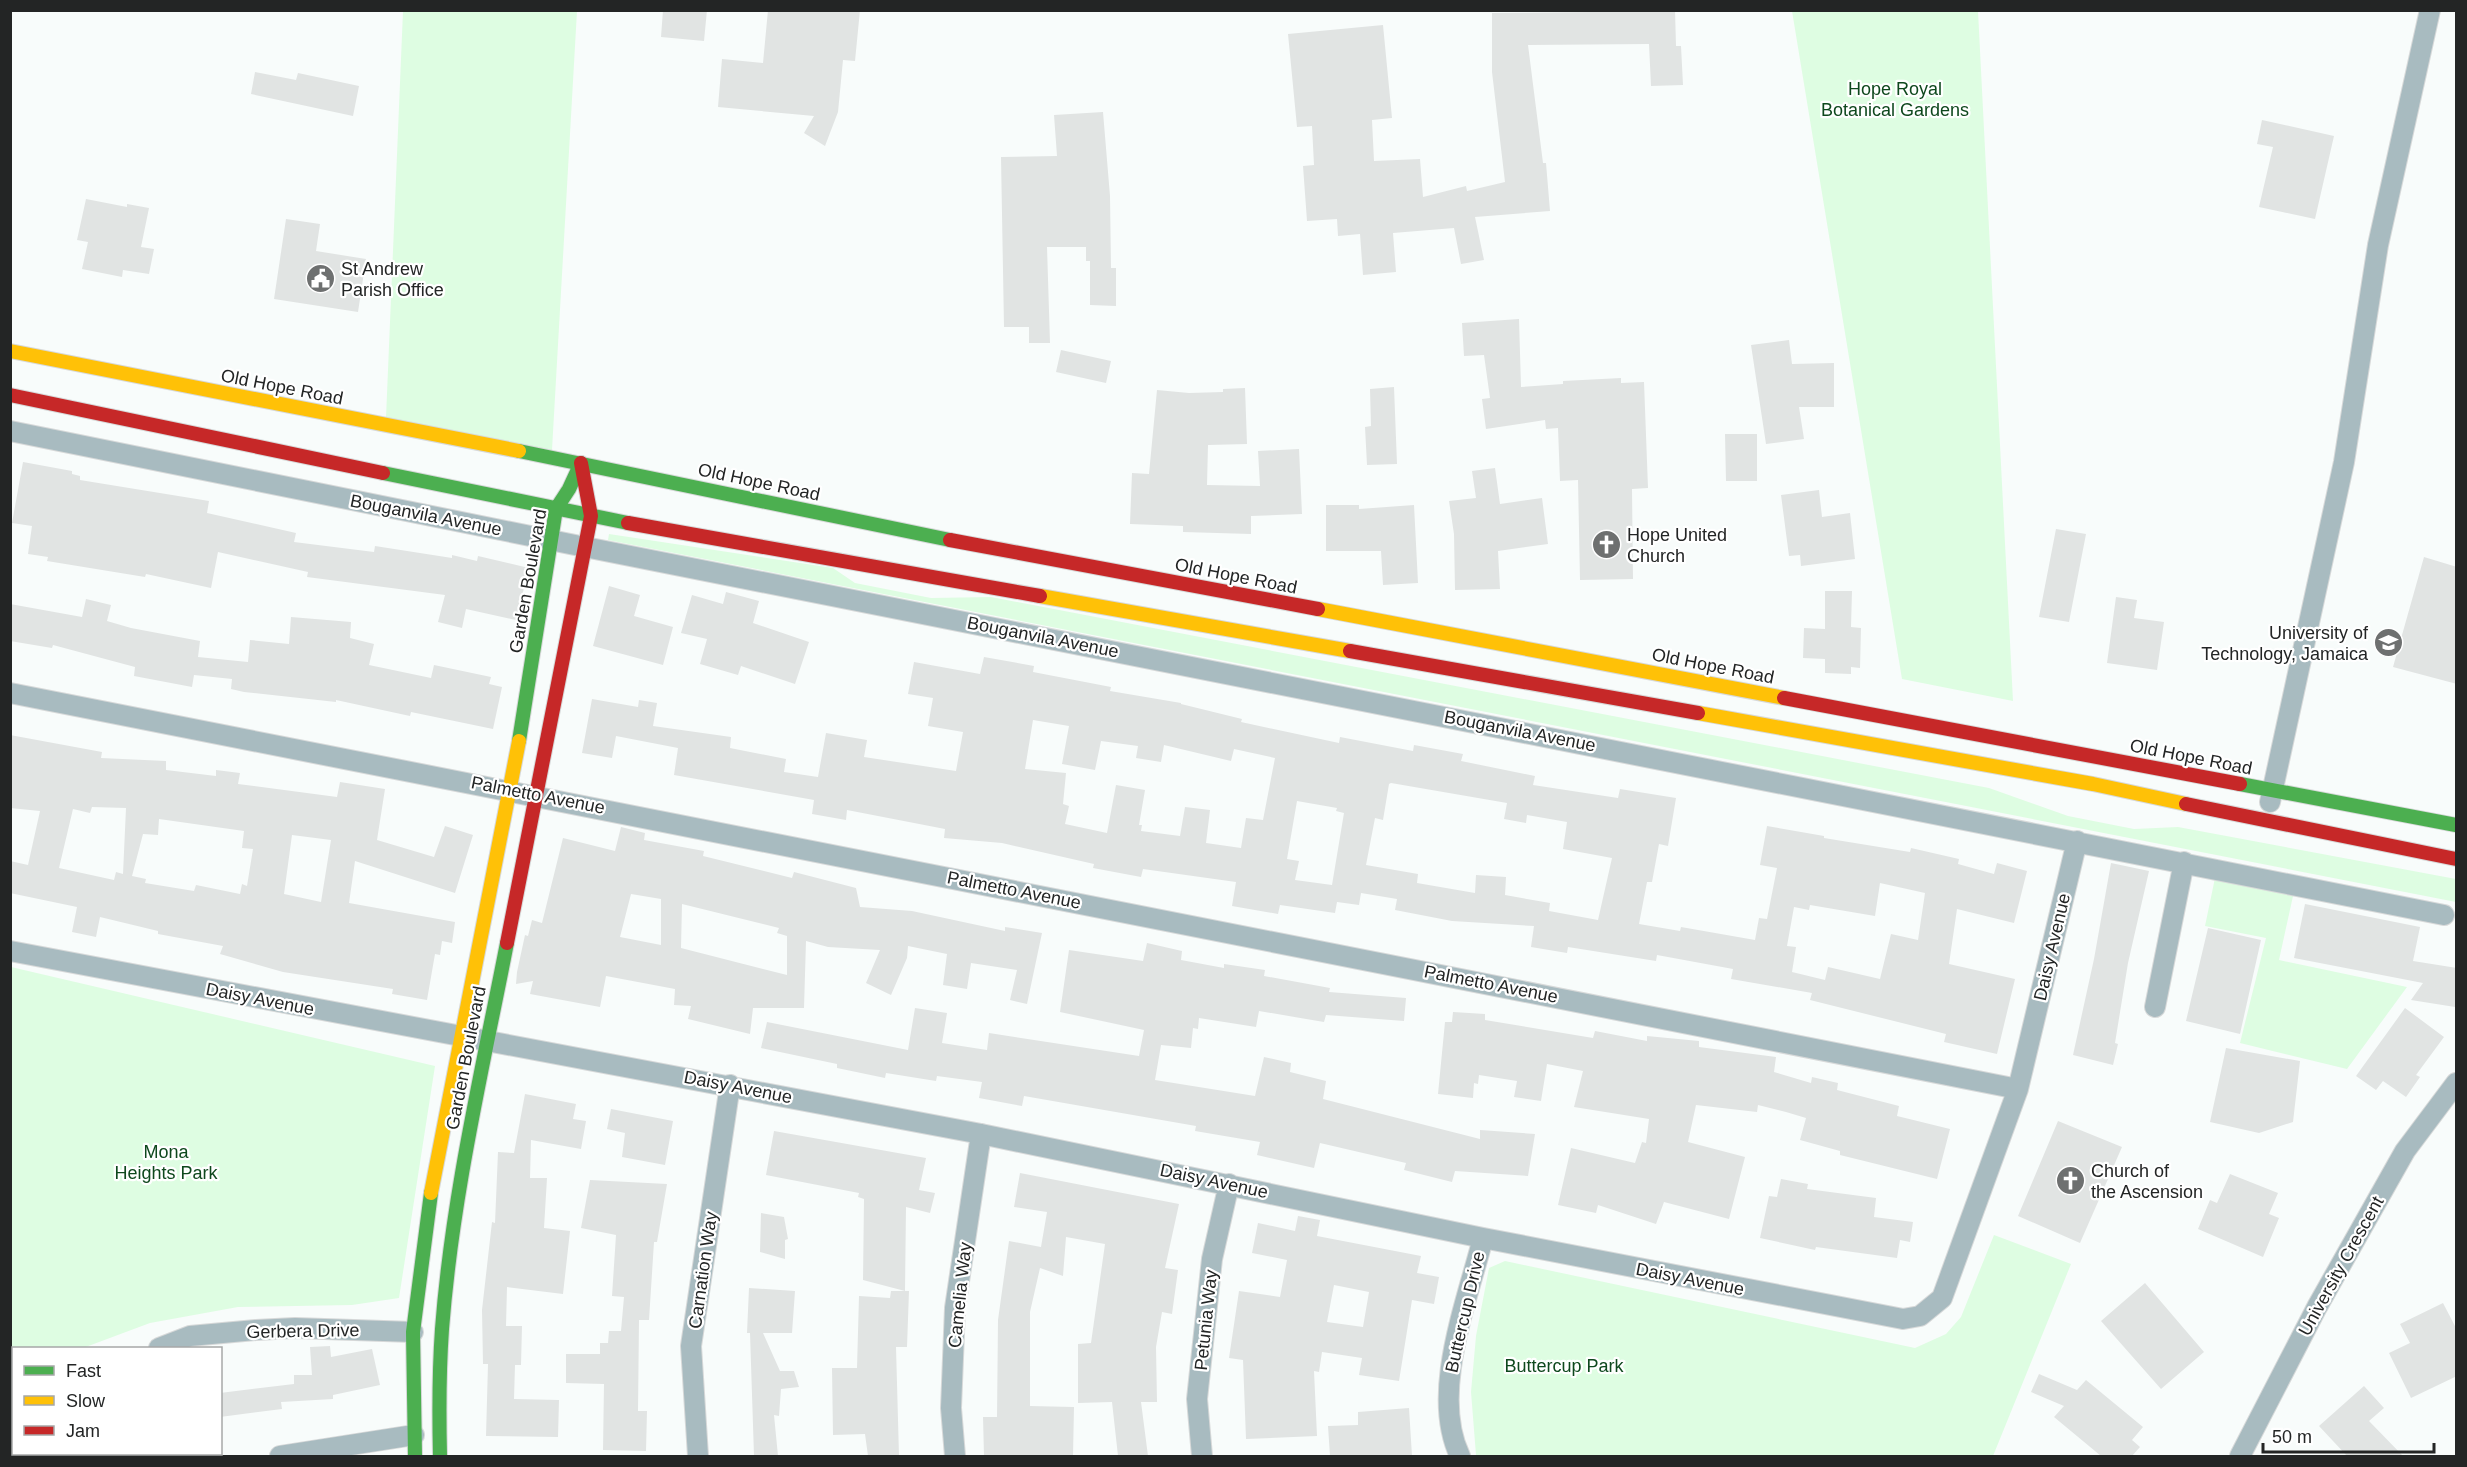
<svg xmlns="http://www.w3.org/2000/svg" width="2467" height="1467" font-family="Arial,sans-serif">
	<rect width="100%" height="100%" fill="#f8fcfb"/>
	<path fill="#defde2" d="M403 11H577L552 450 386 418Z
		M1792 11H1978L2013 701 1902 679Z
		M609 534 833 568 855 583 931 598 991 597 1989 788 2068 816 2134 829 2178 827 2456 879V902L608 540Z
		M2215 878 2293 896 2279 960 2407 987 2347 1069 2240 1043 2266 938 2205 926Z
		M11 967 435 1066 399 1298 352 1305 238 1307 150 1323 83 1348H14L13 1387 11 1389Z
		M1994 1235 2071 1264 1993 1456H1477L1476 1455 1471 1392 1476 1336 1489 1268 1505 1261 1915 1348 1946 1334 1961 1317Z"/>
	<path fill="#e1e4e3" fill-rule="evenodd" d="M663 10H707L704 41 661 37Z
		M768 10H860L855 61 843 60 838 112 825 146 804 133 814 116 718 107 722 59 763 63Z
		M1590 10H1675L1676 46H1681L1683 85 1651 86 1649 44 1528 45 1543 163H1546L1550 211 1475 217 1484 260 1461 264 1454 228 1393 233 1396 272 1363 275 1360 234 1338 236 1337 219 1307 221 1303 166 1314 165 1312 126 1297 127 1288 34 1383 25 1392 118 1372 120 1374 161 1420 159 1423 197 1466 186 1467 191 1505 182 1492 72V13L1590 12Z
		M255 72 296 80 298 73 359 86 353 116 251 94Z
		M1103 112 1110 196 1111 268H1116V306L1090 305V261H1086V247H1047L1050 343H1029V327H1004L1001 157 1057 156 1054 115Z
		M2262 120 2334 136 2315 219 2259 207 2273 147 2257 144Z
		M86 199 127 207V204L149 208 141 247 154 249 149 274 123 270 122 277 82 269 88 242 77 240Z
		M286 219 320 224 316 251 366 259 358 312 274 299Z
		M1519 319 1521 387 1563 384V381L1621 378V383L1644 382 1648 488 1632 489 1633 579 1580 580 1578 480 1560 481 1558 428 1546 429 1545 420 1486 429 1482 399 1490 398 1484 355 1464 356 1462 323Z
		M1789 340 1792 364 1834 363V407H1799L1804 439 1766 444 1751 345Z
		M1061 350 1111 361 1106 383 1056 372Z
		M1394 387 1397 464 1367 465 1365 427 1371 426 1370 389Z
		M1245 388 1247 444 1208 445 1207 485 1260 486 1258 451 1299 449 1302 514 1251 516V534L1183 532V526L1130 524 1132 473 1149 474 1157 390 1189 393 1223 392V389Z
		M1725 434H1757V481H1726Z
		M23 462 72 471V474L80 476V480L209 501 207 513 296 533 294 542 374 552 375 546 452 558V555L477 561 478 556 529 568 516 620 466 609 462 628 438 622 445 595 307 577 308 572 218 552 211 588 146 574 145 577 47 561 48 557 28 554 32 526 12 523Z
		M1495 468 1500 504 1542 498 1548 544 1498 551 1500 589 1455 590 1454 534 1449 501 1476 498 1472 471Z
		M1819 490 1822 517 1850 513 1855 559 1801 566 1800 555 1789 556 1781 495Z
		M1326 505H1359V509L1414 505 1418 583 1383 585 1381 551H1326Z
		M2056 529 2086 534 2069 622 2039 617Z
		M2424 557 2457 567V684L2393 667Z
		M609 586 640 595 634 616 673 627 663 665 593 646Z
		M1825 591H1852L1851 627 1861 628 1860 668 1851 667V674L1825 673V659L1803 658 1804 628 1825 629Z
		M726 592 759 601 753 623 809 642 795 684 741 666 738 675 700 664 707 639 681 633 692 595 723 604Z
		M2116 597 2137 600 2134 618 2164 622 2157 670 2107 663Z
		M86 599 111 605 107 621 131 628 200 641 198 657 248 662 250 640 289 644 291 617 351 622 350 638 374 644 369 665 431 678 434 665 491 677 489 684 502 687 493 729 411 712 410 716 336 700V702L244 692 231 689 232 679 194 675 192 687 134 676 135 667 53 645 52 648 10 641V604L82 617Z
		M984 657 1034 666 1033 672 1111 687 1110 691 1181 703V704L1242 719 1241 722 1339 743 1340 737 1413 751 1414 745 1463 754 1461 761 1535 776 1533 785 1618 798 1620 789 1676 798 1668 846 1659 844 1652 882H1647L1639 924 1680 931 1681 927 1755 940 1759 918 1767 919 1777 868 1760 865 1767 826 1824 836V838L1910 852 1911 848 1959 859 1958 864 1994 874 1997 863 2027 871 2014 923 1957 909 1949 964 2015 979 1997 1054 1944 1042 1946 1034 1810 1000 1812 993 1731 979 1733 969 1657 955 1656 961 1568 947 1567 953 1531 947 1534 926 1452 921 1395 910 1397 899 1361 893 1359 905 1337 902 1335 913 1280 905 1278 914 1232 906 1236 882 1143 869 1141 877 1093 868 1094 864 1002 843 944 838 945 829 847 810 846 820 812 814 814 800 674 775 678 748 616 736 612 758 582 753 592 699 638 707 639 700 657 703 653 726 731 737 730 748 786 759 784 772 818 777 826 733 867 740 864 757 956 771 963 732 928 726 933 698 908 694 914 662 980 674ZM1033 720 1069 726 1062 764 1095 770 1101 741 1138 746 1136 758 1161 762 1164 745 1231 761 1234 749 1275 758 1263 820 1246 818 1241 848 1206 843 1210 810 1185 807 1180 836 1141 831 1142 825H1139L1145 790 1116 785 1107 833 1065 824 1069 806 1063 804 1066 773 1025 769ZM1391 783 1507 803 1504 819 1526 823 1527 815 1567 822 1563 849 1612 858 1598 920 1549 911 1550 903 1505 895 1506 877 1476 875 1475 893 1417 883 1418 874 1366 865 1375 818 1383 820 1389 784ZM1297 801 1337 808 1336 811 1344 813 1332 885 1295 880 1299 861 1287 859ZM1880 883 1925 893 1918 940 1891 934 1880 979 1828 967 1825 980 1792 972 1796 947 1787 946 1794 907 1809 910 1810 905 1875 916Z
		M10 735 102 752 101 758 166 761V770L216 776V770L240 773 238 784 337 797 340 782 385 789 377 840 434 857 445 826 473 835 455 893 355 861 349 903 455 922 452 943 442 941 440 955 435 954 427 1000 392 994 393 989 283 972 220 954 223 946 158 934V931L100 917 96 937 72 932 77 907 10 893V861L28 865 40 811 10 808ZM92 807 126 808 123 874 116 872 114 880 59 868 73 809 90 813ZM159 819 244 831 242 848 253 849 247 886 242 884 240 894 196 885 194 891 145 883 146 879 132 876 143 834 158 835ZM292 835 331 840 321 902 284 894Z
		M621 827 645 833 644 840 704 851 703 856 792 878 794 872 856 888 860 907 912 911 1005 931V927L1042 933 1027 1004 1010 1000 1017 970 971 963 967 989 943 985 947 954 908 946 907 958 891 995 866 983 880 950 828 947 806 941 804 1008H753L750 1034 688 1019 691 1006 674 1005 675 989 606 976 600 1007 530 994 533 981 516 984 517 972 525 935 528 936 532 920 542 923 563 838 615 851ZM631 894 661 899V945L620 937ZM682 904 779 928 777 933 787 936V975L681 948Z
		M2111 863 2149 871 2128 963 2115 1043 2118 1044 2113 1065 2073 1055 2094 959Z
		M2305 904 2420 927 2413 961 2457 968 2455 1007 2411 1000 2423 983 2294 958Z
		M2208 928 2261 940 2240 1034 2186 1021Z
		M1147 943 1182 951 1181 960 1224 968V964L1265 970 1264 976 1330 988 1329 992 1406 998 1404 1021 1326 1015 1324 1022 1259 1011 1256 1027 1199 1018 1198 1029 1193 1028 1191 1048 1161 1045 1155 1080 1255 1096 1264 1057 1291 1063 1290 1072 1326 1081 1323 1099 1480 1139V1130L1535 1134 1528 1176 1455 1171 1452 1182 1404 1170 1406 1163 1320 1143 1314 1168 1257 1155 1260 1142 1195 1131 1196 1126 1024 1096 1022 1106 979 1098 982 1082 937 1076 936 1081 886 1073 885 1078 837 1068V1064L761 1048 767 1022 908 1050 915 1008 947 1013 942 1043 987 1050 989 1033 1139 1056 1144 1030 1060 1012 1069 950 1143 961Z
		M2405 1008 2444 1037 2416 1075 2420 1077 2406 1097 2383 1081 2376 1090 2356 1076Z
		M1453 1012 1485 1014V1020L1593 1038 1595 1031 1647 1041V1036L1699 1041V1047L1776 1057 1774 1072 1811 1083 1812 1077 1838 1083 1837 1090 1899 1106 1897 1116 1950 1129 1937 1179 1840 1155V1151L1800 1140 1806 1118 1786 1112 1758 1105 1757 1112 1696 1105 1688 1142 1745 1157 1729 1219 1664 1202 1656 1224 1598 1205 1596 1213 1558 1205 1571 1148 1635 1163 1642 1142 1646 1143 1649 1119 1574 1107 1583 1071 1547 1064 1541 1101 1514 1097 1517 1081 1479 1075 1478 1084 1474 1083 1473 1098 1438 1094 1445 1022H1452Z
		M2226 1048 2300 1061 2293 1122 2259 1133 2210 1122Z
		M525 1094 576 1104 573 1119 586 1121 581 1149 531 1140 530 1178H547L544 1228 570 1231 563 1294 507 1287 506 1326H522L521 1365H515L514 1399 559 1400 558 1437 486 1436 488 1364H483L482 1310 492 1222 495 1223 498 1152 514 1153Z
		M611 1109 673 1121 665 1165 622 1157 625 1133 607 1129Z
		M2058 1121 2122 1147 2080 1243 2018 1216Z
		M774 1131 926 1158 919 1190 935 1193 930 1213 906 1207 905 1291 863 1280 864 1199 858 1197 859 1193 766 1175Z
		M1020 1173 1179 1204 1165 1268 1178 1270 1172 1314 1162 1312 1156 1347 1157 1402H1141L1148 1456H1118L1112 1402 1078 1403V1344L1091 1343 1105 1244 1066 1237 1063 1276 1040 1268 1030 1312V1406L1074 1407 1073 1456H984L983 1417H997L998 1320 1009 1241 1041 1247 1047 1212 1014 1207Z
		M2230 1174 2278 1193 2269 1214 2279 1218 2263 1257 2198 1229 2210 1200 2217 1203Z
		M1781 1179 1808 1184 1807 1189 1876 1198 1874 1217 1913 1222 1910 1242 1900 1240 1897 1258 1816 1247 1815 1250 1760 1238 1769 1196 1777 1197Z
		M590 1180 667 1184 657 1242H654L649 1320H639L638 1411H647L646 1451 603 1450 604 1384 566 1383V1354H600V1343H608L609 1331H621L624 1297 612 1296 616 1235 581 1228Z
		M761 1213 784 1217 788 1239 785 1240V1259L760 1252Z
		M1298 1216 1320 1220 1317 1236 1421 1256 1417 1273 1439 1277 1434 1304 1412 1300 1399 1381 1359 1375 1362 1358 1322 1352 1319 1372 1314 1371 1317 1436 1246 1439 1243 1360 1229 1358 1239 1291 1280 1297 1287 1260 1252 1253 1258 1223 1295 1231ZM1334 1285 1369 1292 1363 1327 1327 1322Z
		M2145 1283 2204 1352 2161 1389 2101 1321Z
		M749 1288 795 1291 792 1333H763L780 1371H794L799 1387 781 1389 779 1416 774 1415 778 1456H754L750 1333H747Z
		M891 1291H909L907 1347H896L899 1456H868L865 1434 833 1435 832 1368H857L859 1296 890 1298Z
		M2443 1303 2457 1330V1376L2411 1398 2389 1353 2410 1343 2400 1324Z
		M330 1346 331 1357 372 1349 380 1385 333 1395V1399L281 1402 282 1409 220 1417V1393L294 1384V1375H312L310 1347Z
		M2039 1374 2077 1390 2086 1380 2143 1427 2132 1440 2140 1447 2132 1456H2101L2054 1417 2064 1406 2031 1392Z
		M2364 1386 2384 1408 2369 1421 2403 1456H2347L2319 1426Z
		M1409 1408 1412 1456H1330L1328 1426 1358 1425V1412Z"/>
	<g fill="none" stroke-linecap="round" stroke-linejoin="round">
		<defs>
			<path id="street" d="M10 431 585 547 2444 915
				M10 693 2018 1089
				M2270 802 2344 462 2378 245 2430 10
				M10 951 981 1134 1483 1238 1903 1319 1920 1316 1942 1298 2018 1089 2077 841
				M2155 1007 2184 862
				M159 1348 190 1336 256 1330 295 1328 413 1332
				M10 1422 14 1420
				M171 1454 172 1456
				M280 1456 414 1435
				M698 1456 691 1346 730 1085
				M955 1456 951 1408 955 1308 981 1134
				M1202 1456 1197 1399 1212 1259 1229 1184
				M1460 1456C1430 1394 1467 1302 1483 1238
				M2240 1456 2317 1307 2405 1151 2456 1083"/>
			<path id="fast" d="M519 451 950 540
				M383 473 628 523
				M519 741 556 509 569 489 581 463
				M2240 784 2456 825
				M415 1456 413 1332 431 1193
				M440 1456C439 1413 439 1371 442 1329 452 1198 482 1071 507 943"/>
			<path id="slow" d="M10 351 519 451
				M1040 596 1350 651
				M1318 609 1784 698
				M1698 713 2093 784 2186 804
				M431 1193 519 741"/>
			<path id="jam" d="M10 395 383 473
				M628 523 1040 596
				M950 540 1318 609
				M1350 651 1698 713
				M1784 698 2240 784
				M2186 804 2456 859
				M507 943 591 516 581 463"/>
		</defs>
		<use href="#street" stroke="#d7d9d9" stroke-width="22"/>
		<use href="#fast" stroke="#d7d9d9" stroke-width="16"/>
		<use href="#slow" stroke="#d7d9d9" stroke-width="16"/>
		<use href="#jam" stroke="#d7d9d9" stroke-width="16"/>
		<use href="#street" stroke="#a8bbc0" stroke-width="20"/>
		<use href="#fast" stroke="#4caf50" stroke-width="14"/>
		<use href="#slow" stroke="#ffc107" stroke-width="14"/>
		<use href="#jam" stroke="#c62828" stroke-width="14"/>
	</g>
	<defs>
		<symbol id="civic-disc" viewBox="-11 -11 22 22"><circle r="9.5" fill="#6e7070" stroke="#fff"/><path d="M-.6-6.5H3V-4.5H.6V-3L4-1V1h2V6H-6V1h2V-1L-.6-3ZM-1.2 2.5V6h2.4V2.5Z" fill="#fff"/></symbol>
		<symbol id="church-disc" viewBox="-11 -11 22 22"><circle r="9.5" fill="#6e7070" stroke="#fff"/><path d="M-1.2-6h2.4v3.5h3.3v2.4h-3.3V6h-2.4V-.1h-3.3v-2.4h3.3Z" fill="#fff"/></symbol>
		<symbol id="university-disc" viewBox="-11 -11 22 22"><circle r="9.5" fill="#6e7070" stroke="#fff"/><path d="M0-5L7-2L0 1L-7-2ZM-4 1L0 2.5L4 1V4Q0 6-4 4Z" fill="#fff"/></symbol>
	</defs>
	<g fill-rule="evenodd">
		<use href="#civic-disc" x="304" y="262" width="33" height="33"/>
		<use href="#church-disc" x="1590" y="528" width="33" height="33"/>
		<use href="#university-disc" x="2372" y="626" width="33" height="33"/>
		<use href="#church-disc" x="2054" y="1164" width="33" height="33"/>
	</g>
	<g text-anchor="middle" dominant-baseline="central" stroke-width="4.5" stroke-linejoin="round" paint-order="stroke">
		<g font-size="18" fill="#0e481d" stroke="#fff">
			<text x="1895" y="89">Hope Royal<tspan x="1895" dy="21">Botanical Gardens</tspan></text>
			<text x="166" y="1152">Mona<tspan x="166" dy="21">Heights Park</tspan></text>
			<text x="1564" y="1366">Buttercup Park</text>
		</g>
		<g font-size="18" fill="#232525" stroke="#fff" text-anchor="start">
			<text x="341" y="269">St Andrew<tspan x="341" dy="21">Parish Office</tspan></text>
			<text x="1627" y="535">Hope United<tspan x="1627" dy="21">Church</tspan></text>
			<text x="2368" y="633" text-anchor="end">University of<tspan x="2368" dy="21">Technology, Jamaica</tspan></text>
			<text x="2091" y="1171">Church of<tspan x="2091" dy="21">the Ascension</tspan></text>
		</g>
		<g font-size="18" fill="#232525" stroke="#fff">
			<text transform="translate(282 387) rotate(11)">Old Hope Road</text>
			<text transform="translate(759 482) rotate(12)">Old Hope Road</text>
			<text transform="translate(426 515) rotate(11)">Bouganvila Avenue</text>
			<text transform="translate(1236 576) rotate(11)">Old Hope Road</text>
			<text transform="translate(528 581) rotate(-80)">Garden Boulevard</text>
			<text transform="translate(1043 637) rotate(11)">Bouganvila Avenue</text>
			<text transform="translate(1713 666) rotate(11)">Old Hope Road</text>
			<text transform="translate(1520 731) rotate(11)">Bouganvila Avenue</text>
			<text transform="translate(2191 757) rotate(11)">Old Hope Road</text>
			<text transform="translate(538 795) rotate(11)">Palmetto Avenue</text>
			<text transform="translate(1014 890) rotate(11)">Palmetto Avenue</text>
			<text transform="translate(2052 947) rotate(-77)">Daisy Avenue</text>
			<text transform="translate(1491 984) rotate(11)">Palmetto Avenue</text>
			<text transform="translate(260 999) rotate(11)">Daisy Avenue</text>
			<text transform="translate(466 1058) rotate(-79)">Garden Boulevard</text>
			<text transform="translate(738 1087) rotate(11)">Daisy Avenue</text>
			<text transform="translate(1214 1181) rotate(12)">Daisy Avenue</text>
			<text transform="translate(2341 1266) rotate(-61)">University Crescent</text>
			<text transform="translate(703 1270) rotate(-82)">Carnation Way</text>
			<text transform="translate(1690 1279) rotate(11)">Daisy Avenue</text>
			<text transform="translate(960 1295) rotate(-84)">Camelia Way</text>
			<text transform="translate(1465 1312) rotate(-77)">Buttercup Drive</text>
			<text transform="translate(1206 1320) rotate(-84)">Petunia Way</text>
			<text transform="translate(303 1331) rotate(-1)">Gerbera Drive</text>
		</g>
	</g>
	<rect width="2467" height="1467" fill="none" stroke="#232525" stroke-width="24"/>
	<rect x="12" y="1347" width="210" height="108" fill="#ffffff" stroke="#a7a8a8" stroke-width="1.5"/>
	<rect x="24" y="1366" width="30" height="9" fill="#4caf50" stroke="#a7a8a8" stroke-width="1.5"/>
	<text x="66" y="1377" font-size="18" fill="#232525">Fast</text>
	<rect x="24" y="1396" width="30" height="9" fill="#ffc107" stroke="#a7a8a8" stroke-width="1.5"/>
	<text x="66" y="1407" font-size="18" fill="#232525">Slow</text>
	<rect x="24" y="1426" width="30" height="9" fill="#c62828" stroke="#a7a8a8" stroke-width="1.5"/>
	<text x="66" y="1437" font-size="18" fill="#232525">Jam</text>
	<path d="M2263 1443v9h171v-9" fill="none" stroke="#232525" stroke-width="3"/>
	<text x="2272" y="1443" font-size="18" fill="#232525" stroke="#ffffff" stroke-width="4.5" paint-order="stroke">50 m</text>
</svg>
